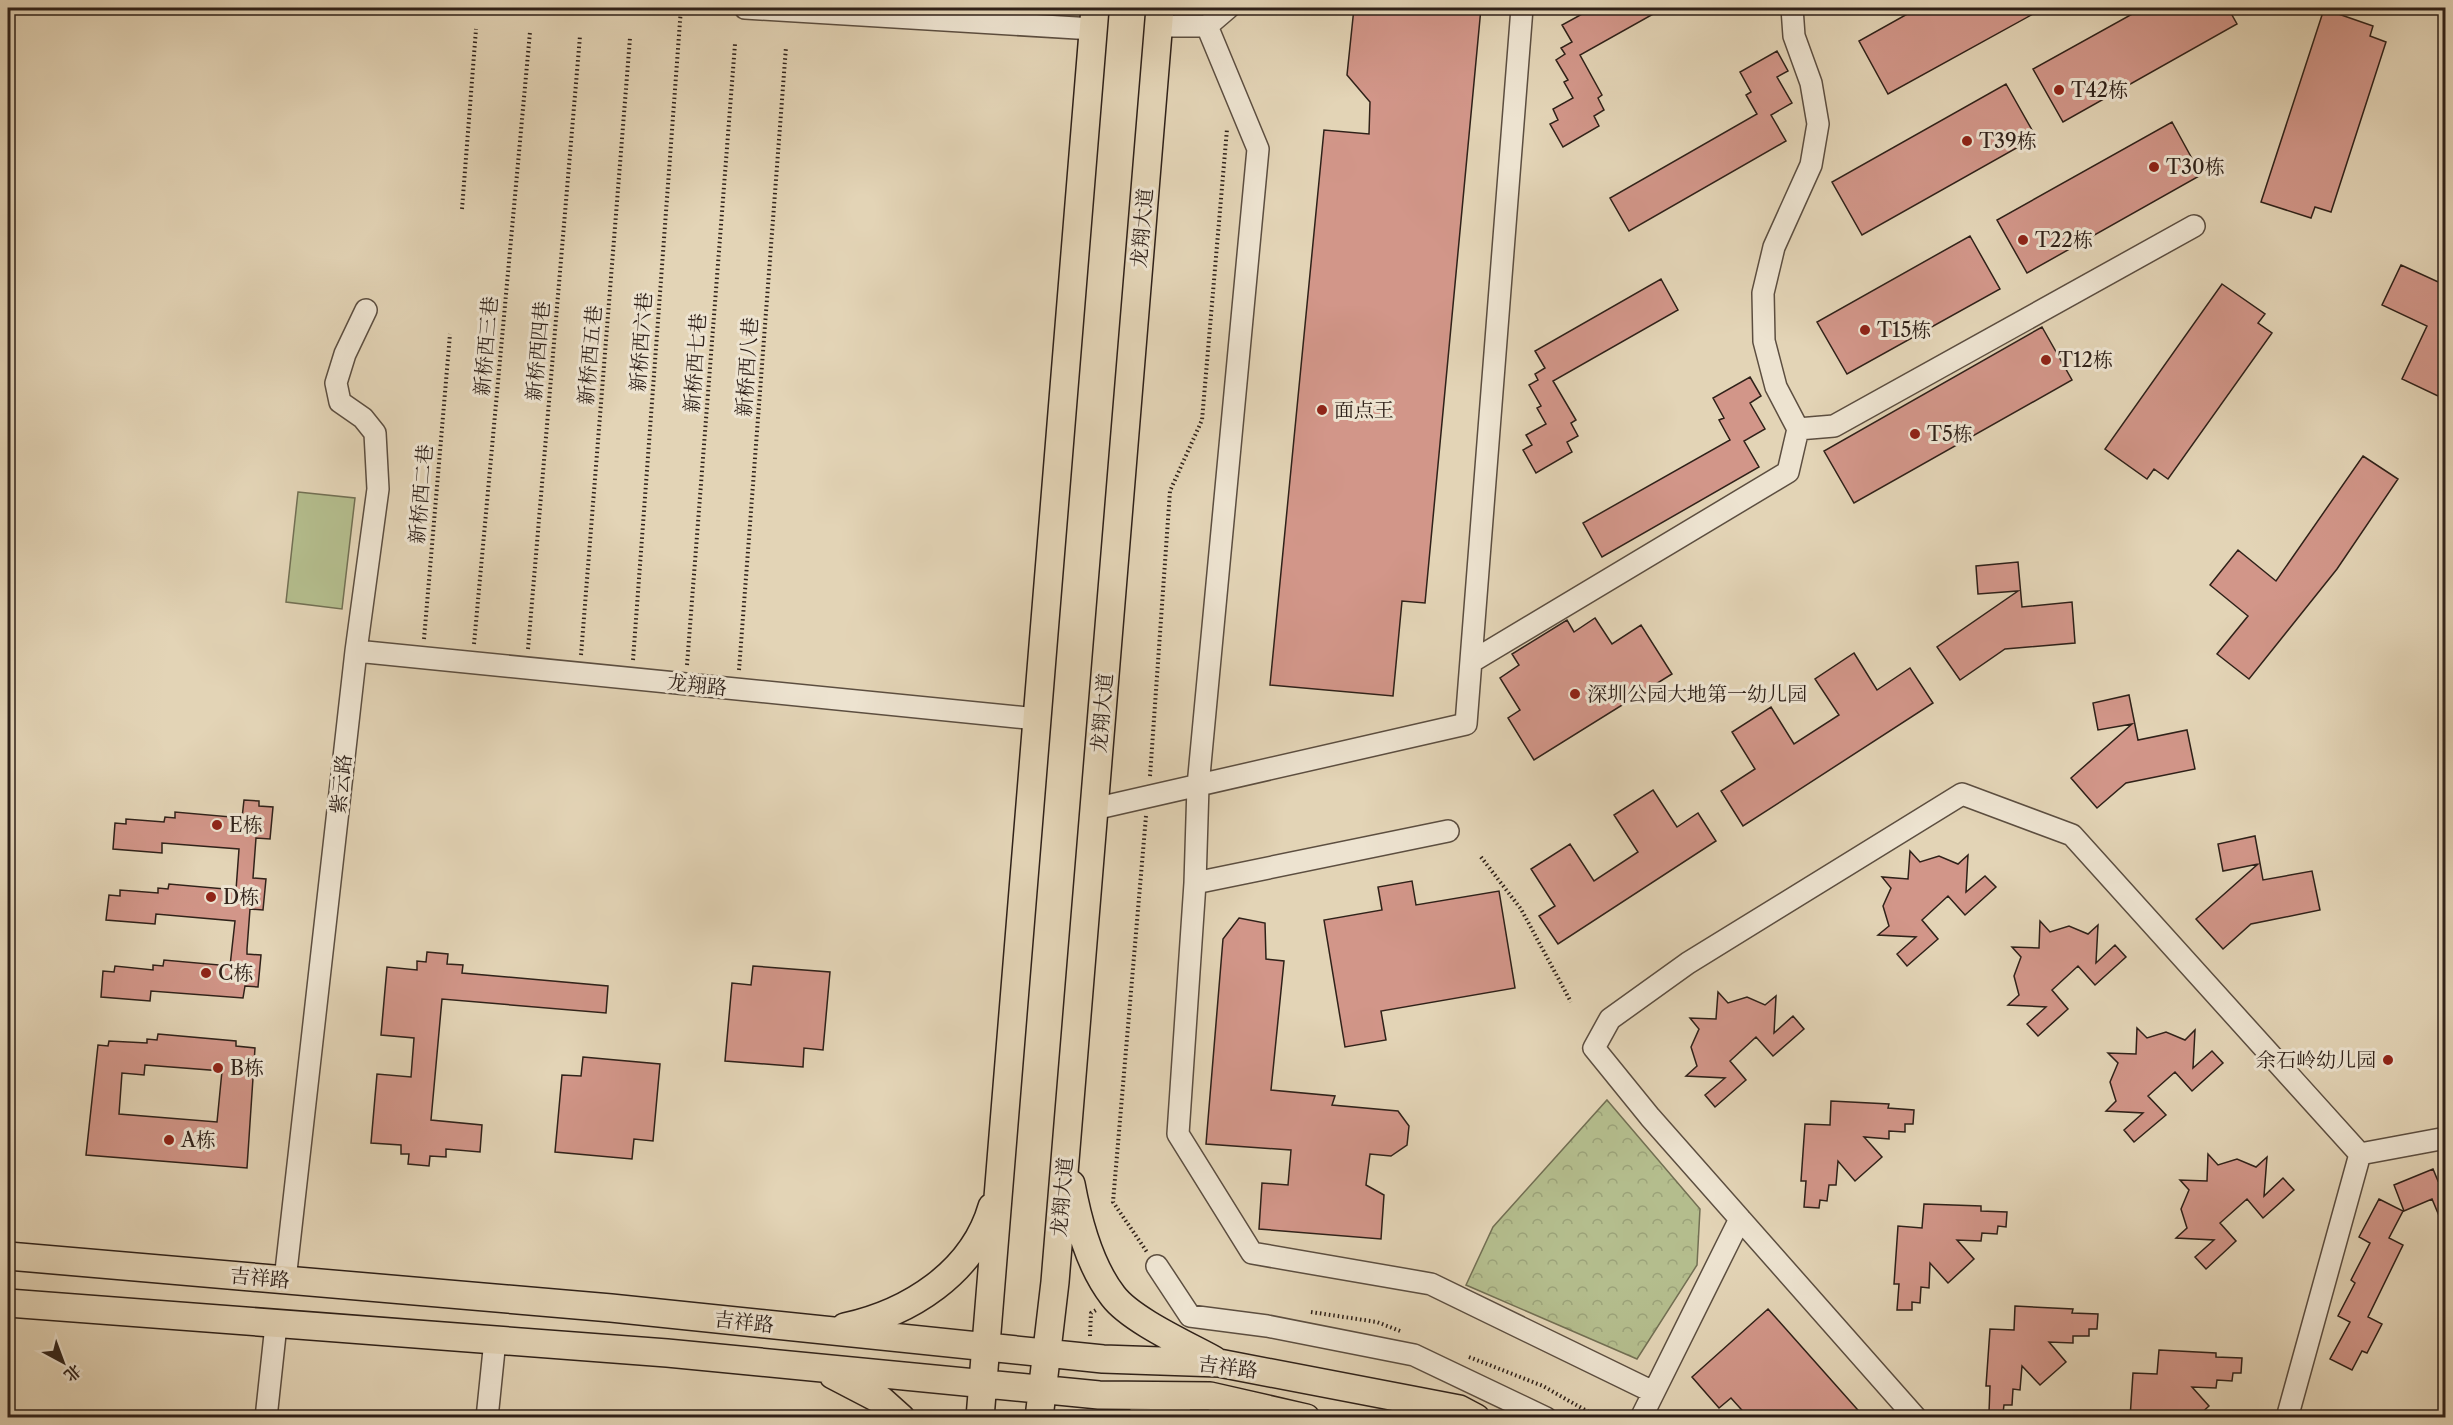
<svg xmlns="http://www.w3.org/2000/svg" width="2453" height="1425" font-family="'Libre Caslon Text','Noto Serif SC',serif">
	<defs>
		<pattern id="forest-crowns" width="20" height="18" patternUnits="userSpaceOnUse" patternTransform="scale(1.5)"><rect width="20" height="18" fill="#b4bd8d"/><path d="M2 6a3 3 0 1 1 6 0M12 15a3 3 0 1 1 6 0" fill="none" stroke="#9ba279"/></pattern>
	</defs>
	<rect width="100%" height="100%" fill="#e3d4b6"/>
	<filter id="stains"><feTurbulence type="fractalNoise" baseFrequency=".00333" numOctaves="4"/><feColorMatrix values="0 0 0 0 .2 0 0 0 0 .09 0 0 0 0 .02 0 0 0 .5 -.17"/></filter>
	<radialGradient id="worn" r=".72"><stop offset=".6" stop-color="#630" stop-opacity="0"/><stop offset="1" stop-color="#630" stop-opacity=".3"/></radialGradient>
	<path fill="#b4bd8d" stroke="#726f53" stroke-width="1.5" d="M298 492 355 498 342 609 286 602Z"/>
	<path fill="url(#forest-crowns)" stroke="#726f53" stroke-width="1.5" d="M1607 1100 1700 1209 1697 1265 1637 1359 1466 1285 1493 1227Z"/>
	<path fill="#d29689" stroke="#2f2119" stroke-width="1.5" fill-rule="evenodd" d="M1354 8H1481L1425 603 1402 601 1393 696 1270 685 1324 130 1369 134 1370 102 1347 75Z
		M1593 8H1664L1580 55 1602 95 1598 98 1604 110 1594 116 1599 126 1563 147 1550 124 1558 120 1553 109 1573 98 1564 82 1568 80 1556 60 1565 54 1561 48 1572 42 1562 25Z
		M1918 8H2044L1888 94 1859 41Z
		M2143 8H2228L2237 24 2063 122 2033 69Z
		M2324 9 2373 26 2370 36 2386 42 2331 212 2315 207 2311 218 2261 202Z
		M1777 51 1788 71 1777 77 1792 103 1771 115 1786 141 1629 231 1610 198 1757 114 1746 95 1751 92 1740 72Z
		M2006 84 2036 137 1862 235 1832 182Z
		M2172 122 2201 175 2027 273 1997 220Z
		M1970 236 2000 289 1847 374 1817 322Z
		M2401 265 2445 285V381L2438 396 2402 379 2427 326 2382 305Z
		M1661 279 1678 310 1553 381 1576 420 1571 423 1578 436 1567 442 1572 452 1536 473 1523 450 1532 445 1526 435 1546 424 1537 408 1541 406 1529 385 1538 380 1535 374 1545 368 1535 351Z
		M2222 284 2265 314 2258 323 2272 333 2168 479 2154 469 2147 479 2105 449Z
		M2042 327 2072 380 1854 503 1824 451Z
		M1750 377 1761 396 1750 403 1765 429 1744 441 1759 467 1602 557 1583 523 1730 440 1719 420 1724 418 1713 398Z
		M2363 456 2398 479 2337 569 2249 679 2217 654 2248 616 2210 585 2238 550 2276 581Z
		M2018 562 2022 607 2072 602 2075 643 2005 649 1960 680 1937 647 2018 591 1978 594 1976 566Z
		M1595 618 1612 644 1641 625 1672 674 1534 760 1508 718 1520 710 1500 678 1519 665 1512 654 1567 620 1574 632Z
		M1854 653 1877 690 1910 668 1933 703 1743 826 1721 791 1755 769 1732 732 1771 707 1794 744 1839 715 1815 679Z
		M2129 695 2138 740 2187 730 2195 769 2126 783 2097 808 2071 778 2132 724 2098 730 2093 703Z
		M1653 790 1677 827 1698 813 1716 841 1558 944 1539 916 1555 906 1531 869 1570 844 1594 881 1638 852 1614 815Z
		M244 800 259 801V806L273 807 270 839 256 838 253 878 266 879 263 910 250 909 247 949V954L261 955 258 987 245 986 243 998 151 991 150 1001 101 997 103 971 114 972 115 966 153 970V965L163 966 164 960 230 966 235 921 156 914 155 924 106 920 109 895 120 896V890L158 893V888L168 889 169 884 236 890 239 849 162 843V853L113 849 115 823 126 824V819L164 822 165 817 175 818V812L242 818Z
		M2255 836 2263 880 2312 871 2320 910 2251 924 2223 949 2196 919 2258 864 2223 871 2218 844Z
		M1910 851 1920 862 1939 856 1958 864 1968 855 1966 892 1985 876 1996 887 1965 915 1948 896 1922 920 1938 939 1907 966 1897 954 1916 937 1878 935 1889 926 1883 906 1891 888 1882 877 1908 879Z
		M1412 881 1416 905 1499 891 1515 988 1381 1011 1386 1040 1345 1047 1324 920 1382 910 1378 887Z
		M1239 918 1265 923 1266 959 1284 961 1271 1090 1335 1096 1332 1105 1398 1111 1409 1126 1407 1145 1391 1156 1370 1154 1366 1185 1384 1195 1381 1239 1259 1229 1262 1183 1288 1185 1291 1150 1206 1144 1223 939Z
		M2040 921 2050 932 2069 926 2088 934 2098 925 2096 963 2115 945 2126 957 2095 985 2078 966 2052 990 2068 1009 2038 1036 2027 1024 2046 1007 2008 1005 2019 995 2014 976 2021 957 2012 947 2039 948Z
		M427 952 448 954 447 964 463 965 462 973 608 986 606 1013 442 999 431 1120 482 1125 480 1152 446 1149V1157L430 1156 429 1166 408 1164 409 1154H401V1145L371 1143 377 1074 411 1077 414 1038 381 1035 387 967 417 970V961L426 962Z
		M753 966 830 972 823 1050 804 1048 803 1067 725 1061 732 983 751 985Z
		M1718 992 1728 1003 1747 997 1765 1005 1776 996 1774 1033 1793 1016 1804 1029 1773 1056 1756 1037 1730 1061 1746 1080 1715 1107 1705 1095 1725 1078 1686 1076 1697 1066 1691 1047 1699 1029 1690 1018 1716 1019Z
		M2137 1028 2147 1038 2166 1032 2185 1040 2195 1030 2193 1068 2212 1051 2223 1063 2192 1091 2175 1072 2148 1096 2166 1115 2134 1142 2124 1130 2143 1113 2106 1111 2116 1101 2110 1082 2118 1063 2108 1053 2136 1054Z
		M158 1034 236 1041V1046L255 1048 247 1168 86 1155 98 1045 108 1046 109 1041 147 1043V1039L157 1040ZM145 1065 222 1071 217 1122 119 1114 122 1073 144 1075Z
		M583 1057 660 1064 653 1141 634 1139 632 1159 555 1152 562 1075 581 1076Z
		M1831 1101 1889 1104 1888 1108 1914 1110 1913 1124H1905V1132L1889 1131V1139L1864 1137 1882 1157 1855 1181 1838 1161 1836 1185H1829L1827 1201 1820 1200 1819 1208 1804 1207 1806 1181H1801L1805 1124 1830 1125Z
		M2208 1154 2218 1165 2237 1159 2256 1167 2267 1157 2264 1196 2283 1178 2294 1190 2263 1218 2247 1199 2220 1223 2236 1241 2206 1269 2195 1257 2214 1240 2176 1238 2187 1228 2181 1209 2189 1190 2180 1180 2207 1181Z
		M2433 1169 2438 1181 2445 1178V1230L2432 1199 2404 1211 2394 1185Z
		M2379 1199 2403 1211 2389 1238 2403 1245 2368 1317 2382 1324 2367 1353 2362 1351 2352 1370 2330 1359 2350 1322 2338 1316 2355 1283 2351 1280 2370 1243 2359 1237Z
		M1924 1204 1981 1206V1211L2007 1212 2006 1227 1998 1226 1997 1234 1982 1233 1981 1241 1957 1240 1974 1259 1948 1283 1930 1263 1929 1288 1921 1287 1920 1303 1912 1302V1310H1897L1899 1284H1894L1898 1226 1922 1228Z
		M2015 1306 2073 1309 2072 1313 2098 1314 2097 1329H2089V1336H2073V1343L2049 1342 2066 1362 2040 1385 2022 1366 2020 1390 2013 1389 2012 1405H2004L2003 1413 1989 1412 1990 1386H1986L1990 1329 2014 1330Z
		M1768 1309 1865 1418H1749L1731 1398 1719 1408 1692 1377Z
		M2159 1350 2216 1353V1357L2242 1358 2241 1373H2233L2232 1381 2217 1380 2216 1388 2192 1387 2209 1406 2196 1418H2130L2133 1373 2157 1374Z"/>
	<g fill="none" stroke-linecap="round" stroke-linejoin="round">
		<defs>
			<path id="minor" d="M745 8 1093 29
				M1228 8 1207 26 1258 149 1198 786 1195 883 1178 1134 1252 1253 1431 1284 1653 1392
				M1158 26H1207
				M1798 429 1834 426 2194 226
				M356 651 1037 719
				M1471 662 1788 472 1798 429 1776 387 1764 341 1763 293 1774 247 1811 165 1818 124 1811 83 1794 36 1792 8
				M1094 809 1466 724 1522 8
				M1195 883 1448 831
				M2360 1154 2446 1138
				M1157 1266 1190 1316 1267 1326 1414 1355 1546 1418
				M285 1280 356 651 378 489 375 433 363 418 340 402 336 383 345 354 366 310
				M266 1418 276 1325
				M487 1418 495 1340
				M1641 1418 1740 1219
				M1916 1418 1650 1117 1594 1048 1610 1019 1688 963 1962 794 2072 835 2360 1154 2287 1418"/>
			<path id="major" d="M1071 1184C1078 1222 1089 1265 1113 1296 1131 1320 1187 1345 1214 1360
				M8 1256 611 1308 1103 1359 1219 1363 1459 1409 1476 1418
				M8 1303 667 1353 1099 1395 1210 1396 1306 1418
				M845 1327C909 1313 973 1273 992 1207
				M833 1375 881 1400 901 1418
				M980 1418 1095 8
				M1039 1418 1055 1282 1160 8
				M1141 1418 1179 1402"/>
		</defs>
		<use href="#minor" stroke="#5c4e40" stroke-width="24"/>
		<use href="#major" stroke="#2f2119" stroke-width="30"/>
		<path stroke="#2f2119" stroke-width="4" stroke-dasharray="1.5 3" stroke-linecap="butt" d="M462 209 476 29
			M424 639 450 334
			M474 644 530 32
			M528 649 580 36
			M581 655 630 38
			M633 660 681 8
			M687 665 735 44
			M739 670 786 47
			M1150 776 1170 491 1202 420 1227 129
			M1146 816 1113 1202 1147 1252
			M1481 857 1521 909 1571 1002
			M1311 1312 1377 1322 1400 1331
			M1090 1336 1091 1313 1096 1310
			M1469 1357 1543 1386 1599 1418"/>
		<use href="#minor" stroke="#ede3d0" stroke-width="21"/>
		<use href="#major" stroke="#e3d4b6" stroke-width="27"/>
	</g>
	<g fill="#8f2418" stroke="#ede3d0" stroke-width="2">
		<circle cx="2059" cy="90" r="6"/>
		<circle cx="1967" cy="141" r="6"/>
		<circle cx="2154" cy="167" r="6"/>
		<circle cx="2023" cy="240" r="6"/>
		<circle cx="1865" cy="330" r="6"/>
		<circle cx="2046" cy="360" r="6"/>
		<circle cx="1322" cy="410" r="6"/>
		<circle cx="1915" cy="434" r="6"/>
		<circle cx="1575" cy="694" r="6"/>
		<circle cx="217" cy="825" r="6"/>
		<circle cx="211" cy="897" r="6"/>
		<circle cx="206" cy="973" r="6"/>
		<circle cx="2388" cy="1060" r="6"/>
		<circle cx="218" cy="1068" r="6"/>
		<circle cx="169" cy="1140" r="6"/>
	</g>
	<g text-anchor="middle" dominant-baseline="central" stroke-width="6" stroke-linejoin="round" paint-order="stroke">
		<g font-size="20" fill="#2f2119" stroke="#ede3d0" text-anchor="start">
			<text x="2071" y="90">T42栋</text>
			<text x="1979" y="141">T39栋</text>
			<text x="2166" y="167">T30栋</text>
			<text x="2035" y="240">T22栋</text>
			<text x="1877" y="330">T15栋</text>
			<text x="2058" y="360">T12栋</text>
			<text x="1334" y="410">面点王</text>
			<text x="1927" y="434">T5栋</text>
			<text x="1587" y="694">深圳公园大地第一幼儿园</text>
			<text x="229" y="825">E栋</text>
			<text x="223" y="897">D栋</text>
			<text x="218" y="973">C栋</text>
			<text x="2376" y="1060" text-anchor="end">余石岭幼儿园</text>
			<text x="230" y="1068">B栋</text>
			<text x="181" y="1140">A栋</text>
		</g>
		<g font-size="20" fill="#2f2119" stroke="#ede3d0">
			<text transform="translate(1142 228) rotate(-85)">龙翔大道</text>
			<text transform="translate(641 342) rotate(-86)">新桥西六巷</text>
			<text transform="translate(486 346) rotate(-85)">新桥西三巷</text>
			<text transform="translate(538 351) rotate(-85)">新桥西四巷</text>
			<text transform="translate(590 355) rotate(-85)">新桥西五巷</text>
			<text transform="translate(695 363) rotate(-86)">新桥西七巷</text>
			<text transform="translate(747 367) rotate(-86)">新桥西八巷</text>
			<text transform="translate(421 494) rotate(-85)">新桥西二巷</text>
			<text transform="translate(697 685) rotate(6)">龙翔路</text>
			<text transform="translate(1102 713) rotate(-85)">龙翔大道</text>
			<text transform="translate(341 784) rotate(-84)">紫云路</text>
			<text transform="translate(1062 1197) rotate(-85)">龙翔大道</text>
			<text transform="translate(260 1278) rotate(5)">吉祥路</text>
			<text transform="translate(744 1322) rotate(6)">吉祥路</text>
			<text transform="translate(1228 1367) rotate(7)">吉祥路</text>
		</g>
	</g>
	<rect width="2453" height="1425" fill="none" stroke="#e3d4b6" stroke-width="30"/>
	<rect x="9" y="9" width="2435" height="1407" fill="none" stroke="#2f2119" stroke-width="3"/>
	<rect x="15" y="15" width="2423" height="1395" fill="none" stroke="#2f2119" stroke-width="1.5"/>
	<g transform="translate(63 1362) rotate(139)" stroke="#ede3d0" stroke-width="4.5" paint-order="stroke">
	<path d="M0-4.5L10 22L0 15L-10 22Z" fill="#2f2119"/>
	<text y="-9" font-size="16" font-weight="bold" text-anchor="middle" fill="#2f2119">北</text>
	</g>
	<rect width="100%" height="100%" filter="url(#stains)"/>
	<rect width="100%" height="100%" fill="url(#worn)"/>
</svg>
